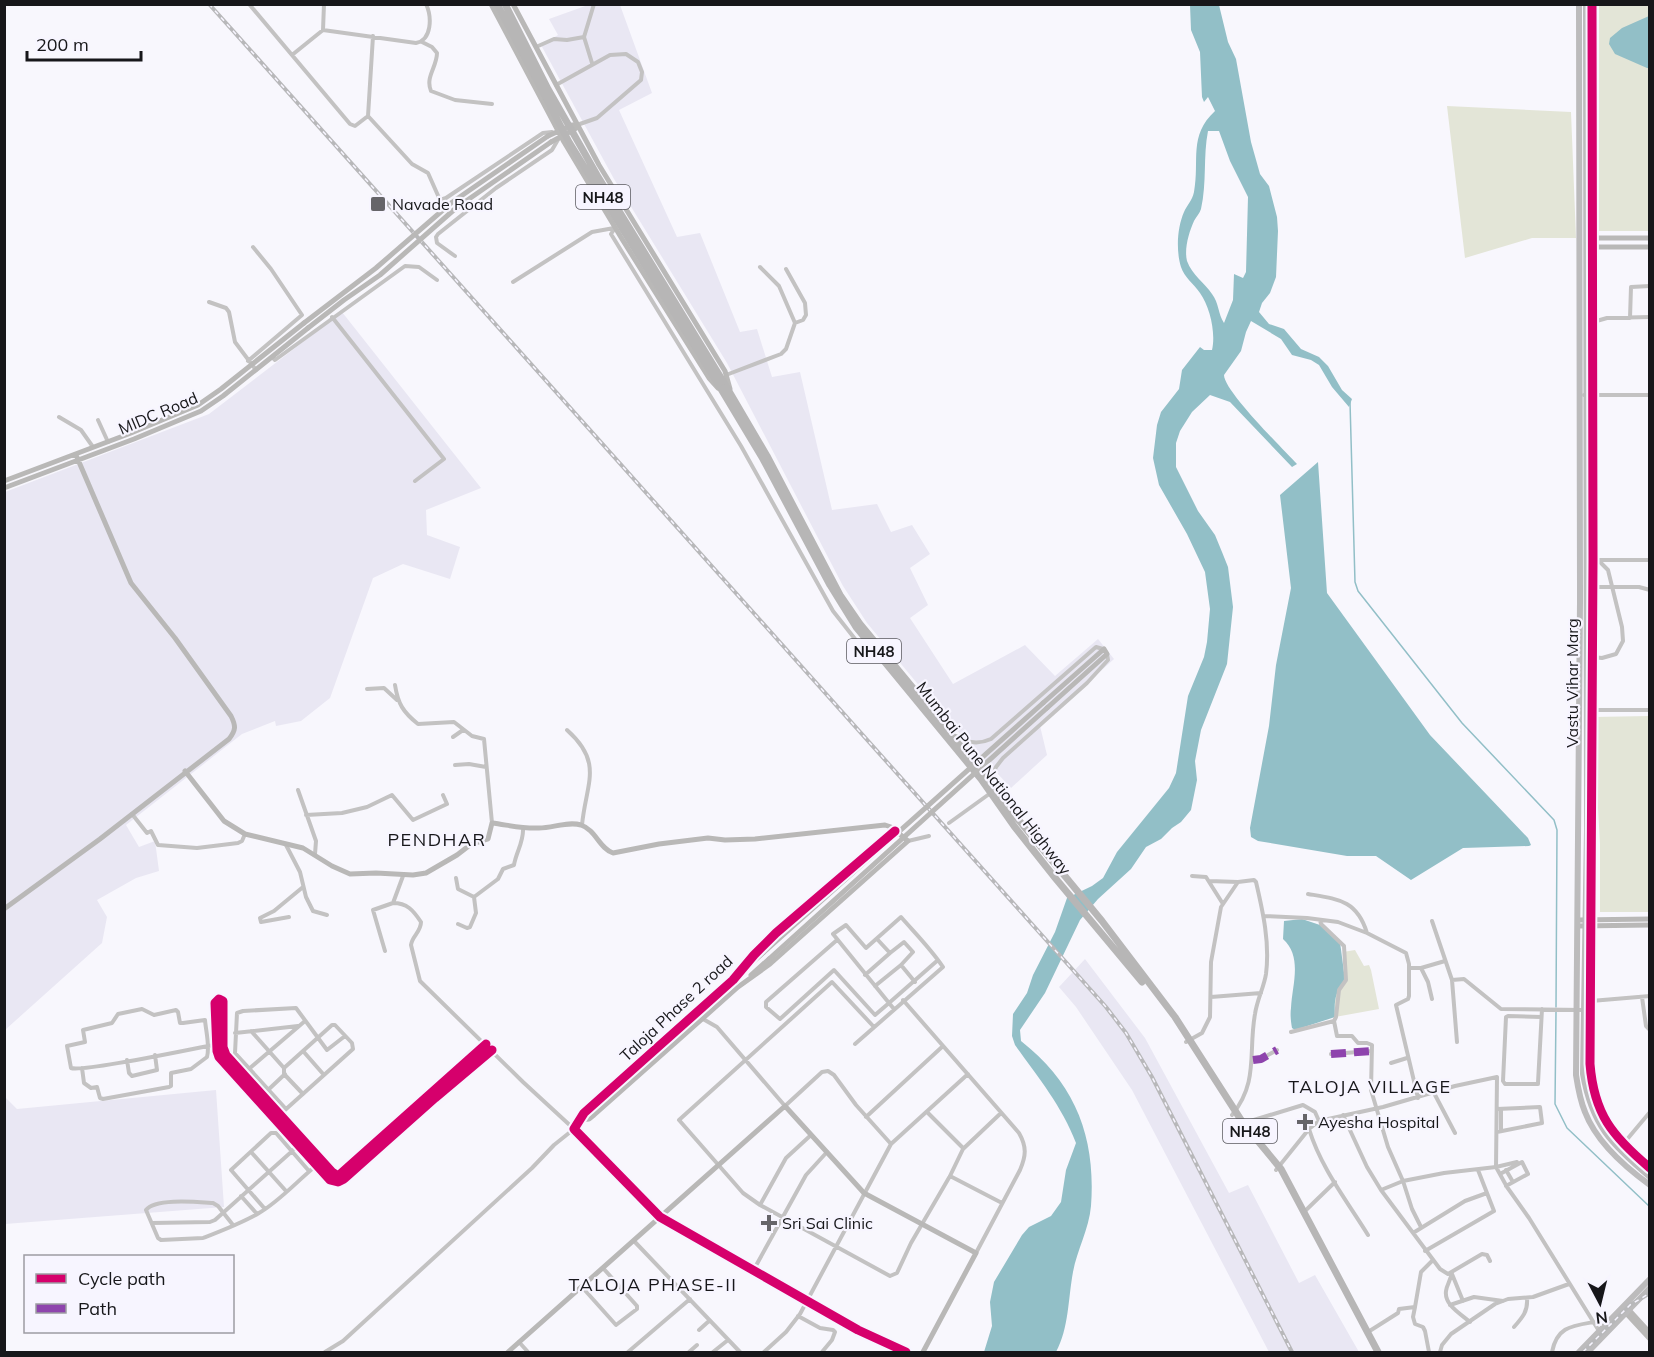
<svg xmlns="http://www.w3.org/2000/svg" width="1654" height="1357" font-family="Mulish,sans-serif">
	<rect width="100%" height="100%" fill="#f8f7fd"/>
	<path fill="#e9e7f3" d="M588 5H620L652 93 619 110 677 237 700 233 740 332 757 329 772 377 800 372 832 510 877 504 891 532 912 525 930 554 910 568 928 605 910 618 953 684 1025 645 1055 676 1098 639 1114 659 1040 726 1047 755 1011 788 951 724 867 623 843 586 727 363 614 179 541 45 558 35 549 19Z
		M342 312 481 488 426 510 427 535 460 547 450 579 403 564 373 578 330 698 301 721 276 726 275 721 242 734 126 825 139 847 155 841 159 871 136 878 97 900 107 917 102 943 5 1030V492L209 414Z
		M1085 959 1145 1038 1229 1193 1248 1185 1299 1283 1315 1275 1359 1352H1269L1132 1090 1076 1007 1059 987Z
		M216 1090 224 1207 5 1224 4 1096 17 1109Z"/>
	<path fill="#e3e5d7" d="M1599 5H1649V231H1599Z
		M1447 106 1571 112 1576 238H1532L1465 258Z
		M1649 716V912H1600V844L1593 717Z
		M1355 950 1364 966 1369 965 1371 970 1379 1009 1335 1017C1334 1000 1335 992 1345 979L1343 952Z"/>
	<path fill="#92bfc7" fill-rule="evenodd" d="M1190 5H1219L1228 42 1236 59 1251 142 1260 174 1269 186 1277 217 1278 231 1276 277 1270 293 1262 303 1259 312 1269 324 1284 329 1301 349 1319 357 1328 366 1342 390 1352 399 1349 407 1332 387 1319 365 1311 360 1292 355 1281 339 1251 321 1246 332 1241 351 1224 375C1224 391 1283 449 1297 464L1292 467 1230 402 1210 395 1192 412 1180 431 1176 443V467L1198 511 1215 535 1222 552 1228 567 1233 607 1227 664 1201 730 1195 761 1197 780 1191 810 1181 822 1172 828 1161 839 1146 847 1131 869 1098 899 1080 920 1045 993 1020 1030 1021 1041C1076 1084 1096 1138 1091 1206 1089 1229 1077 1250 1073 1272 1068 1299 1069 1328 1056 1352H984L992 1326 990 1302 994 1282 1022 1235 1029 1227 1051 1216 1061 1202 1066 1170 1076 1143C1062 1106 1038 1077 1015 1045L1012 1036 1013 1014 1027 993 1033 975 1055 932 1067 898 1092 886 1103 878 1117 852 1169 788 1176 773 1188 696 1204 657 1207 642 1210 609 1205 572 1187 534 1159 485 1153 458 1157 425 1161 412 1179 389 1182 370 1200 347 1204 350H1212C1216 333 1210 307 1200 293 1194 284 1184 277 1181 267 1176 251 1177 228 1184 212 1187 205 1192 201 1194 192 1200 160 1188 136 1215 111L1208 97 1204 102 1202 97 1200 52 1191 30ZM1208 131H1219L1230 161 1248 197 1246 272 1243 278 1234 274 1233 300 1224 323C1218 314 1219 303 1212 294 1205 283 1192 275 1187 261 1184 249 1189 232 1194 221 1196 217 1200 213 1201 209 1207 183 1203 156 1208 131Z
		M1649 16 1650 68H1647L1615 54 1609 44 1610 38 1622 28Z
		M1318 462 1327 593 1430 735 1528 838 1531 845 1529 846 1463 848 1411 880 1376 856H1347L1258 841 1251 837 1250 828 1269 726 1276 665 1291 588 1280 495Z
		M1302 919 1320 925 1340 942 1345 980C1335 993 1334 1000 1335 1017L1295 1030 1292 1028C1291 1022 1290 1015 1291 1008 1292 985 1303 957 1283 939L1284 921Z"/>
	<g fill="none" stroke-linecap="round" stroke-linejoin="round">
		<path stroke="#92bfc7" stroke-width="1.5" d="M1350 402 1355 582 1358 591 1462 723 1554 820 1557 830 1556 1007
			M1556 1012 1555 1104 1567 1128 1650 1207"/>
		<path stroke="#c3c2c2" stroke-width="4" d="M249 4 350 124 355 126 368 116
			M323 30 324 4
			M373 36 368 116 412 164 428 173 440 200 446 198 543 133 552 132
			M422 42 432 47 437 53C437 67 425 77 431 91L455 100 492 104
			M536 47 554 39 567 40 584 37
			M292 55 323 30 416 43C432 40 432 17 426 4
			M592 63 584 37 594 4
			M556 85 610 55 626 54 638 62 642 72 641 80 597 118 577 125
			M615 228 611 234 741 446 833 611 870 658 879 657
			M455 256 437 243 436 237 438 234 496 188 552 150 559 138
			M760 267 779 286 795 323
			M513 282 592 232 614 228
			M209 302 226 308 229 312 235 342 256 370
			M332 317 444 459 415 481
			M1630 318 1631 287 1650 286
			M1593 322 1607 318 1650 317
			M272 357 275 360 405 266 419 267 437 280
			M248 361 302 315 271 269 253 247
			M726 375 781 354 786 349 795 323 803 320 806 315 805 303 786 269
			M1584 395H1650
			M59 417 81 430 93 447
			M98 420 108 442
			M1597 560H1650
			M1593 587H1639L1650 590
			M1592 657 1602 658 1616 654 1623 641 1622 627 1608 570 1598 560
			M395 685C398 704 403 712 418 724L454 722 472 736 484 739 492 823
			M367 689 384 688 397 700
			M1593 710H1650
			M567 730C604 763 586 783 582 825
			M956 736C967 743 978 745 991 739L1096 647 1103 649
			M453 737 463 730
			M455 765 469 764 486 767
			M990 782 996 767 1003 758 1087 683 1108 660 1107 654
			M298 790 316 841 315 854
			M132 814 147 833 151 831 158 845 197 848 238 843 242 841 245 834
			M306 815 342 813 367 807 392 795 413 820 447 804 443 795
			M949 823 992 792
			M908 841 929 836
			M286 845 300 872 306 897 313 911 327 915
			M1192 876 1206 877 1223 904
			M456 878 458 889 474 897 498 879 503 869 514 865C516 852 524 842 523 828
			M1209 881 1238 882
			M1308 894C1338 899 1357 900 1367 933
			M1264 916 1307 918 1338 922 1367 933 1406 953 1409 964V996L1408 999 1396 1005 1418 1098
			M289 917 261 922 260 918 274 911 303 887
			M1432 921 1452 980 1464 979 1501 1009 1583 1010
			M458 924 467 928 470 927 476 913 474 897
			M877 939 890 953 904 942 913 952 901 965
			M837 940 766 1002V1007L780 1019 834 970 875 1015 889 1003 894 1009
			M385 951 373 910 393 903 403 876
			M1409 968H1421L1445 961
			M1421 968 1428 982 1432 999
			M865 975 890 953
			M1452 980 1457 1042
			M875 986 901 965 915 982
			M1211 997 1261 993
			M1642 997 1646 1026 1650 1030
			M903 1000 1019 1133C1027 1147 1026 1156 1020 1170L976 1253
			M1591 1001 1650 996
			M697 1013 703 1019 717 1027 785 1106 822 1072 828 1071 834 1075 856 1105 891 1144
			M1541 1017 1508 1016 1506 1017 1503 1081 1505 1084H1538V1083L1542 1009
			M1334 1021 1337 1036H1352L1358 1043H1367L1372 1045 1371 1090 1388 1147 1403 1181 1444 1173 1496 1167 1517 1162
			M874 1027 832 982 679 1120 743 1193 760 1205 890 1276 897 1273 911 1243 950 1176 963 1149 1001 1113
			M251 1031 284 1068
			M1291 1032 1334 1021 1336 1017 1339 990 1346 980 1344 946 1321 924 1320 920
			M235 1033 298 1026
			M1186 1042 1202 1033 1210 1017 1211 962 1221 907 1238 882 1254 880 1256 882C1263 912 1270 943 1266 974 1264 987 1257 1000 1255 1014 1248 1052 1259 1082 1232 1115
			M486 1044 338 1176 332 1172 226 1055 223 1047V1001L219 999 215 1003 217 1051 219 1057 330 1180 338 1182 344 1179 435 1098 492 1050
			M855 1044 943 967C931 949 915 933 901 917L866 948 846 925 833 934 889 1003 938 960
			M303 1051 324 1075
			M1331 1054 1372 1051
			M127 1060 129 1073 132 1076 157 1070 155 1055
			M1253 1060 1261 1059 1277 1050
			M1391 1063 1407 1058
			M82 1068 84 1083 91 1088 97 1087 100 1098 103 1099 169 1087 171 1086V1073L191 1069 207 1057C210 1046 206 1032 205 1020L183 1023H180L178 1012 176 1010 154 1015 142 1009 118 1014 112 1023 83 1030 85 1042 67 1046 71 1068C82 1072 188 1050 208 1046L223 1044
			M243 1074 305 1021
			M268 1090 285 1074
			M1434 1093 1455 1133
			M286 1109 235 1053 237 1013 243 1011 296 1008 327 1050 345 1036
			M1501 1109V1131
			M928 1113 963 1148
			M1343 1115 1367 1167 1381 1190 1440 1269 1448 1274 1482 1254 1487 1255 1490 1261
			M866 1117 943 1046
			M275 1119 353 1049 352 1043 335 1025H332L284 1068V1074L303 1094
			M1244 1123 1303 1105 1315 1112 1319 1121
			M1309 1129C1321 1168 1347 1201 1368 1235
			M1497 1132 1542 1123 1540 1107 1497 1109
			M1624 1143 1650 1112
			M251 1152 286 1191
			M1276 1170 1309 1129 1319 1121 1383 1107 1455 1086 1497 1077 1496 1167 1507 1187 1529 1218 1599 1331
			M1506 1170 1513 1182
			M1500 1174 1522 1162 1528 1174 1506 1186
			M950 1176 1002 1203
			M1381 1190 1403 1181 1412 1209 1421 1227
			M241 1196 257 1214
			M760 1205 786 1158 811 1135
			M265 1209 231 1170 271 1133H276L309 1171
			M1304 1212 1335 1182
			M660 1217 858 1330 906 1352
			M152 1223 210 1222 215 1220 299 1145
			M233 1225 218 1206 213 1203C197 1202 155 1198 146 1210L158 1238 161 1240 203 1238C221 1231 242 1223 259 1213 280 1201 298 1180 317 1165
			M1413 1233 1465 1201 1487 1193
			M634 1241 740 1352
			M1425 1251 1494 1211 1478 1170
			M753 1271 806 1175 827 1152
			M1452 1272C1451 1280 1447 1284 1446 1291 1444 1305 1461 1314 1470 1322
			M1452 1274 1463 1301
			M582 1287 616 1325 637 1309V1306L603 1268
			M1450 1305 1474 1297 1503 1301
			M1415 1307 1413 1317 1415 1324 1423 1327 1425 1331 1429 1352
			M798 1316 820 1328 833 1330 835 1332 832 1340 822 1352
			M1514 1327C1523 1317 1528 1311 1527 1298
			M699 1330 709 1321
			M1368 1332 1398 1313 1399 1309 1415 1307 1421 1272 1432 1261
			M519 1342 528 1352
			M325 1352 343 1341 532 1168 554 1145 574 1129 523 1082 420 981 411 945C412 936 421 932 421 922 413 910 407 903 393 903
			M628 1352 690 1299
			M689 1352 697 1345
			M713 1352 728 1340
			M764 1352 786 1332 800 1314 891 1144 968 1074
			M1440 1352 1442 1345 1451 1334 1495 1304 1508 1299 1533 1297 1569 1284
			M1552 1352C1557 1327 1571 1326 1594 1322"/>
		<path stroke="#b9b8b7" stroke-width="5" d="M491 4 564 142 622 239 709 378 718 388
			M513 4 599 165 725 371 730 389
			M1592 4 1593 560 1590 1064C1594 1114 1612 1136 1650 1168
			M548 136 572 125H577
			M551 142 575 129
			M1590 238H1650
			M1591 247H1650
			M4 481 131 433 198 405 221 389 304 323
			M4 488 134 439 201 411 223 396 308 328
			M1043 703 1104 649 1107 654 1047 708
			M185 771 224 821 245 834 303 848 332 866 350 874 376 873 413 875 426 873 457 855 470 845 488 839 492 823C508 825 523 829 539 828 553 828 568 821 581 825 596 830 599 848 613 853L659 844 708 838 725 840 755 839 885 825 891 827 908 841 770 964 738 987 594 1115 589 1119 580 1120
			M4 909 100 839 229 739C236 730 236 726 231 716L175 638 131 583 76 455
			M1578 920 1650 919
			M1578 926 1650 925
			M745 969 763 953
			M751 975 769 959
			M660 1217 574 1129 584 1113 733 980 754 955 776 933 895 831
			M1629 1310 1650 1333
			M1626 1313 1650 1339
			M508 1352 785 1106 864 1193 976 1253 923 1352"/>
		<path stroke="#bcbbbc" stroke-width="6" d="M1579 4 1580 601 1576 1075C1578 1088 1580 1100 1585 1112 1596 1141 1625 1167 1650 1185
			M1586 4 1587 830 1583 1074C1592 1125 1611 1144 1650 1177
			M1579 1352 1650 1279
			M1588 1352 1650 1288"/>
		<path stroke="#b7b6b6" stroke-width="7" d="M723 381 767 456 840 595 860 624 985 775 1012 812 1102 921 1175 1017 1243 1123 1281 1169 1378 1352
			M718 384 763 459 830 585 856 627 981 779 1014 826 1056 879 1142 982"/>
		<defs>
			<path id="rail" d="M209 4 1106 1007 1126 1033 1152 1077 1292 1352
				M795 1292 907 1352
				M1583 1352 1630 1305 1650 1293"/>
		</defs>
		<use href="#rail" stroke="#b8b8ba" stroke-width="4"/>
		<use href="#rail" stroke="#f7f5ff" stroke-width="1.5" stroke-dasharray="4.5" stroke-linecap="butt"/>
		<path stroke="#b9b8b7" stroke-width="5" d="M304 323 376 268 451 203 548 136
			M308 328 344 300 380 275 456 208 551 142
			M763 953 1043 703
			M769 959 1047 708"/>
		<path stroke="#b7b6b6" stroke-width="7" d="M497 4 569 142 718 384
			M505 4 548 89 597 175 723 381"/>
		<path stroke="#8e44ad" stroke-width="8" stroke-dasharray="15 8" stroke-linecap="butt" d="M1331 1054 1372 1051
			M1253 1060 1261 1059 1277 1050"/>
		<defs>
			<path id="cycleway" d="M1592 4 1593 560 1590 1064C1594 1114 1612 1136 1650 1168
				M895 831 776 933 754 955 733 980 584 1113 574 1129 660 1217 858 1330 906 1352
				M486 1044 338 1176 332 1172 226 1055 223 1047V1001L219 999 215 1003 217 1051 219 1057 330 1180 338 1182 344 1179 435 1098 492 1050"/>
		</defs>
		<use href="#cycleway" stroke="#f7f5ff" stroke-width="13"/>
		<use href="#cycleway" stroke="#d6006c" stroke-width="9"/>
	</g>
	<g fill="#666569" stroke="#f7f5ff" stroke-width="2">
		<rect x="370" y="196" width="16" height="16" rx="3"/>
		<path d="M1302 1113h6v6h6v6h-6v6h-6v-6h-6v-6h6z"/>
		<path d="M766 1214h6v6h6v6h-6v6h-6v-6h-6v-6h6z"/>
	</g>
	<g text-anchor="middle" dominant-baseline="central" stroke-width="4.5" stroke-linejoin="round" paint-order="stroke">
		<g fill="#f7f5ff" stroke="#5a5a5f" stroke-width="1.5">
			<rect x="576" y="185" width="54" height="24" rx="4.5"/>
			<rect x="847" y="639" width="54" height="24" rx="4.5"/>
			<rect x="1223" y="1119" width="54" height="24" rx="4.5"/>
		</g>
		<g font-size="15" font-weight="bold" fill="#17171a">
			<text x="603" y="197">NH48</text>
			<text x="874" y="651">NH48</text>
			<text x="1250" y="1131">NH48</text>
		</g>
		<g font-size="16" fill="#17171a" stroke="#f7f5ff" text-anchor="start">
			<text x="392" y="204">Navade Road</text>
			<text x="1318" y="1122">Ayesha Hospital</text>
			<text x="782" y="1223">Sri Sai Clinic</text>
		</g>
		<g font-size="16" fill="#17171a" stroke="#f7f5ff">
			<text transform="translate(158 413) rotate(-23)">MIDC Road</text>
			<text transform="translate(1572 683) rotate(-90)">Vastu Vihar Marg</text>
			<text transform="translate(994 778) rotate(52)">Mumbai Pune National Highway</text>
			<text transform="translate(676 1008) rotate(-43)">Taloja Phase 2 road</text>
		</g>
		<g font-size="18" letter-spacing="1.5" fill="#17171a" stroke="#f7f5ff">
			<text x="437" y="839">PENDHAR</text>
			<text x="1370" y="1086">TALOJA VILLAGE</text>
			<text x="653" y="1284">TALOJA PHASE-II</text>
		</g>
	</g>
	<rect width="1654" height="1357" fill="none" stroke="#17171a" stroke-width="12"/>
	<rect x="24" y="1255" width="210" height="78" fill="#f7f5ff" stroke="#9d9ca3" stroke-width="1.5"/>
	<rect x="36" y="1274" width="30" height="9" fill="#d6006c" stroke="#9d9ca3" stroke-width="1.5"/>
	<text x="78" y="1285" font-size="18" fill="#17171a">Cycle path</text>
	<rect x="36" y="1304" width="30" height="9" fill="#8e44ad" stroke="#9d9ca3" stroke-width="1.5"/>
	<text x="78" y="1315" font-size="18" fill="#17171a">Path</text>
	<g transform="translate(1600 1303) rotate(173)" stroke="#f7f5ff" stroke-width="4.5" paint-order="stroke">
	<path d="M0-4.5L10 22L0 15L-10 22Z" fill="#17171a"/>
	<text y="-9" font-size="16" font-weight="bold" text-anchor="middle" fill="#17171a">N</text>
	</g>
	<path d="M27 51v9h114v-9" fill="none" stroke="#17171a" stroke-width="3"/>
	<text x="36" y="51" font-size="18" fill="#17171a" stroke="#f7f5ff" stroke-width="4.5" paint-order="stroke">200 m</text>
</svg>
